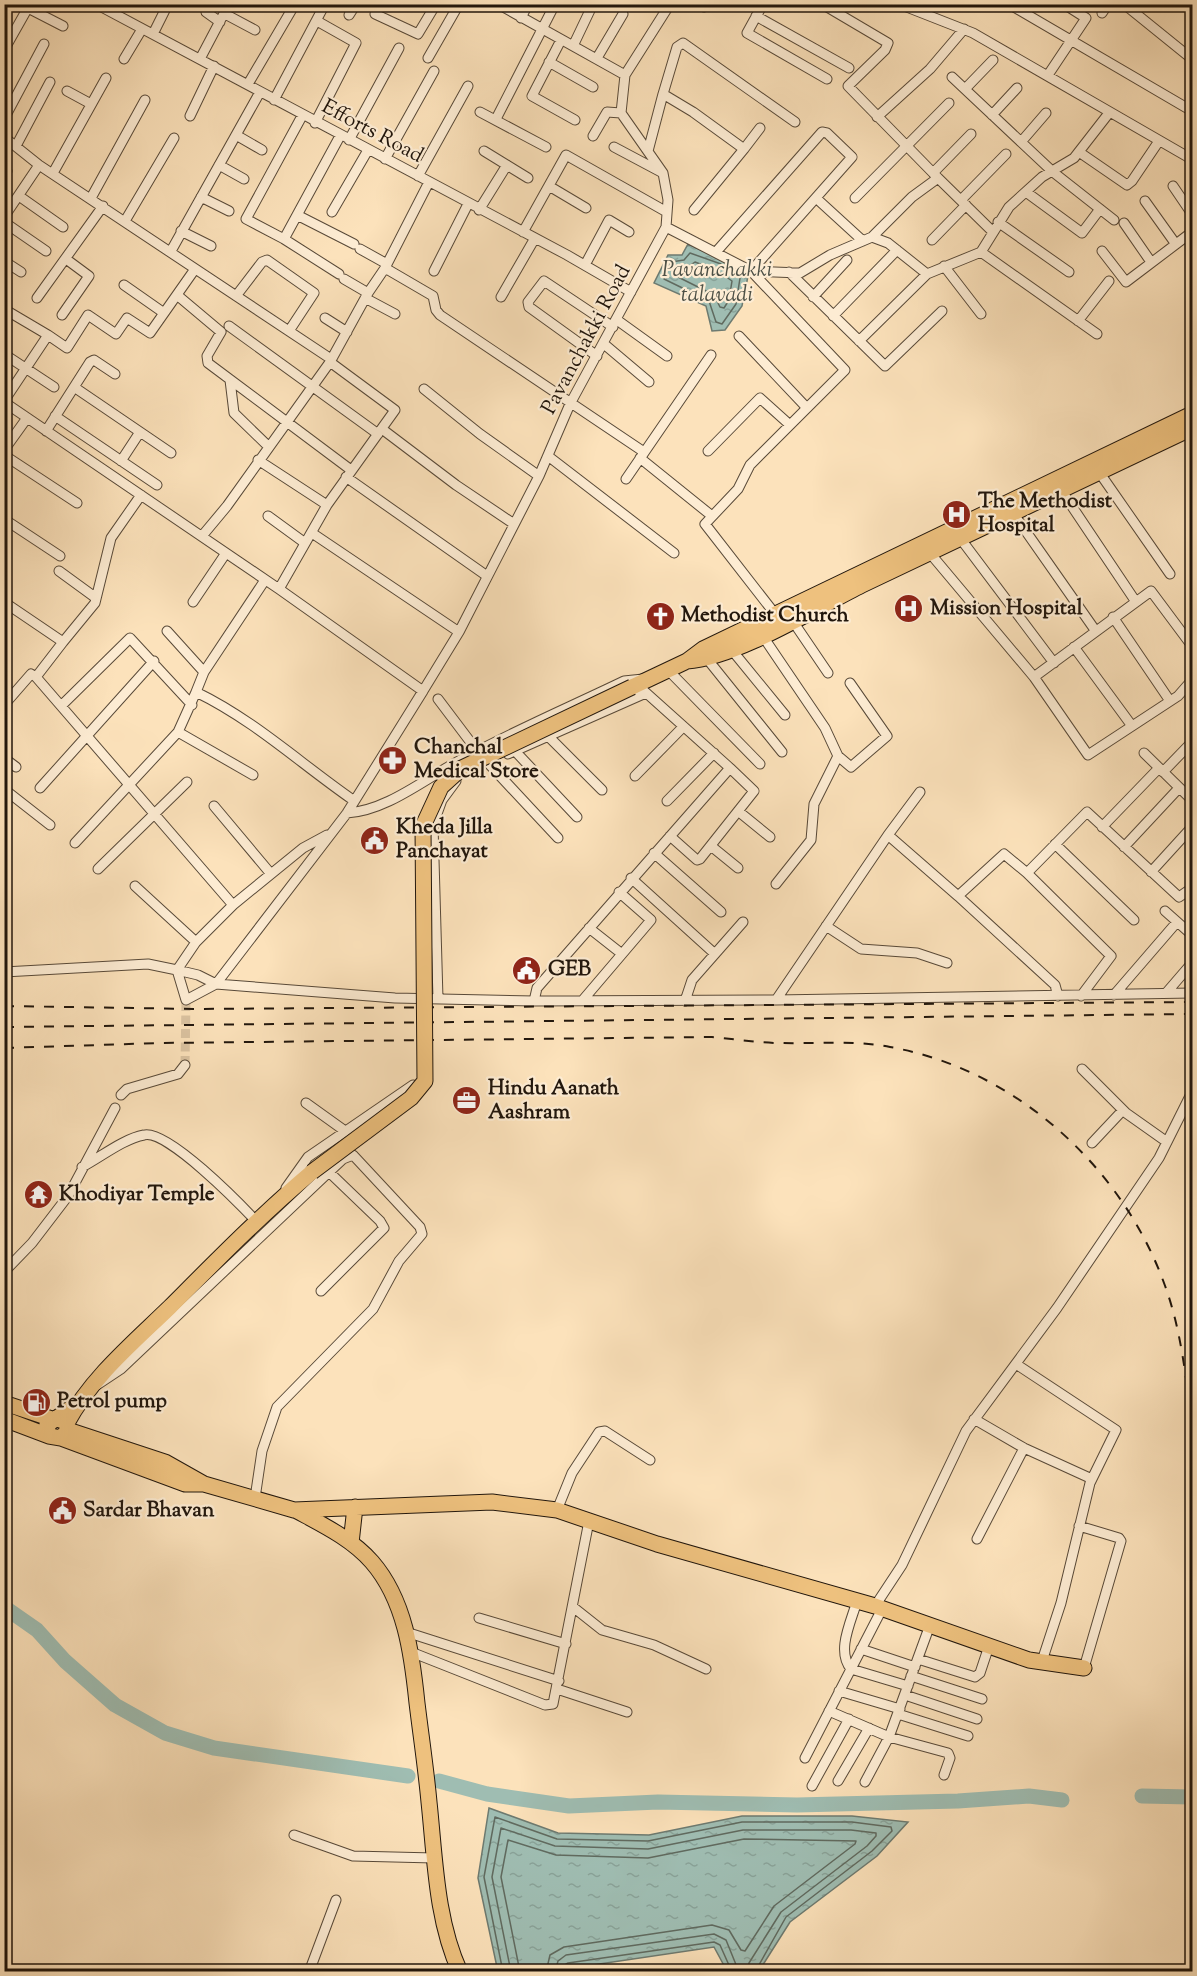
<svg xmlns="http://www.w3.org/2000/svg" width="1197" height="1976" font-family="'Sorts Mill Goudy',serif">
	<defs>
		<pattern id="water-ripples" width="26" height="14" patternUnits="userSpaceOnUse" patternTransform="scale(1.5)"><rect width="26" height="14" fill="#9fbdb2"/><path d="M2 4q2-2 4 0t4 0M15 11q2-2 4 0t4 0" fill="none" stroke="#89a298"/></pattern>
	</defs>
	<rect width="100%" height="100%" fill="#fce2bb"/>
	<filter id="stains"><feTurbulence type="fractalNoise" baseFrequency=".00333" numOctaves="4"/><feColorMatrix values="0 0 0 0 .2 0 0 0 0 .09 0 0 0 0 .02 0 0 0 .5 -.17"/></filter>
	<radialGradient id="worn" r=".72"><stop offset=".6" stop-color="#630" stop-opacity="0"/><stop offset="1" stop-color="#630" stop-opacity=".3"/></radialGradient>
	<path fill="url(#water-ripples)" stroke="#6d7a70" stroke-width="1.5" d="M688 244 735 266 748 276 742 306 725 330 712 331 706 306 654 283 668 255H682Z
		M489 1808 558 1833 649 1835 742 1816H852L908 1822 877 1856 790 1922 759 1971H727L714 1947 552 1971 498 1972 478 1878Z"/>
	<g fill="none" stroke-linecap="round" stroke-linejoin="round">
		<path stroke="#606a5f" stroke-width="1.5" d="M690 253 721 264 740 278 736 304 722 324 716 322 709 301 664 279 671 262 684 260Z
			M695 262 718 271 732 281 729 300 724 308 720 307 714 295 674 275 676 269 686 268Z
			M503 1972 484 1877 495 1817 557 1839 648 1841 742 1822H852L891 1827 892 1831 872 1851 786 1917 755 1972
			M511 1972 492 1877 501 1828 555 1846 648 1849 743 1830H851L876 1833V1836L867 1846 781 1912 749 1963 747 1972
			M520 1972 501 1877 508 1840 556 1855 648 1858 744 1839 856 1841 855 1844 774 1906 745 1951 741 1950 729 1930 712 1925 564 1947 550 1955 546 1972
			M555 1972 558 1961 566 1955 714 1934 726 1940 739 1972
			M562 1972 563 1966 568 1963 714 1942 720 1945 732 1972"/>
		<path stroke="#9fbdb2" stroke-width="9" d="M4 1626 13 1613"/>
		<path stroke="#9fbdb2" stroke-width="15" d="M4 1607 37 1630 65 1661 115 1705 165 1733 214 1748 408 1776
			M439 1781 487 1794 569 1806 658 1802 797 1805 958 1801 1029 1796 1062 1800
			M1142 1796 1192 1797"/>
		<path stroke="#dbc3a1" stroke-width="9" stroke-dasharray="9 4.5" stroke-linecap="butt" d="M185 1065 186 1000"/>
		<defs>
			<path id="street" d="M96 4 567 255 631 292
				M208 4 206 12 220 22
				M498 4 625 75
				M700 4 704 7
				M763 4 747 33 827 79
				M822 4 888 43 885 50 848 86 938 178
				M899 4 973 33 1188 157 1192 163
				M1009 4 1192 111
				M1124 4 1192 59
				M28 8 63 26
				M1102 13 1108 4
				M225 14 255 30
				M375 14 418 34 436 4
				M349 15 356 4
				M756 16 849 68
				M521 18 528 4
				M153 34 168 4
				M561 40 532 96 575 120
				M573 46 593 4
				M4 50 30 4
				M428 58 459 4
				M597 58 623 14
				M124 59 142 29
				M200 59 229 4
				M549 62 593 87
				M1048 75 1086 18 1064 4
				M952 77 1053 172 1114 220
				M248 84 295 4
				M965 89 993 60
				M67 91 91 104
				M663 94 677 47 683 43 795 122
				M274 100 325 4
				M480 112 546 147
				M992 115 1017 88
				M190 116 214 66
				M302 116 246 219 284 239 340 136
				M877 117 930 69 964 29
				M4 119 44 44
				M496 119 555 4
				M315 123 356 43 317 21
				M236 135 262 150
				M593 136 607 112 621 113
				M4 137 39 165 331 359
				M349 140 399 48
				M1021 142 1046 113
				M16 146 50 82
				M614 147 661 172
				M744 149 760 128
				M484 151 528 178
				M648 151 663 94 693 112 744 149 694 210
				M1079 152 1127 185 1132 181 1159 141
				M385 159 434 71
				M219 165 244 179
				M4 169 7 171
				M53 173 106 78
				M933 173 971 134
				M418 176 468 86
				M549 186 586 208
				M1173 186 1192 214
				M1026 192 1082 233 1100 209
				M19 196 63 227
				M201 197 229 211
				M91 198 145 100
				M816 198 863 241
				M855 198 949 103
				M961 200 1006 154
				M1145 201 1175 243
				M479 210 507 165
				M332 212 368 150
				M297 215 354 244
				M4 217 39 165
				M125 221 174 138
				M4 222 46 251
				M998 222 1069 272
				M1124 223 1151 262
				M666 227 751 271 800 273 830 255 872 237 888 243 927 274 981 252 1009 207 1042 177 1074 158 1109 113
				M181 231 211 246
				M523 232 566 155 665 211
				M872 237 912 197 938 178 992 231
				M284 239 339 274
				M932 240 966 205
				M360 249 387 264
				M171 251 260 92
				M1102 251 1126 282 1192 232
				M716 252 822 132 827 133 852 157 751 271 845 370 750 465 738 489 705 524 775 614
				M981 252 1097 334
				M4 261 21 272
				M585 265 609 220 629 232
				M944 266 981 314
				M385 268 433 296 436 310 440 315 644 452
				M434 271 468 204
				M789 272 885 366 942 311
				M344 279 368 293
				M124 285 164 313
				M177 295 221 332 207 356 208 363 351 470
				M236 296 262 262 267 260 314 293 289 331
				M501 297 535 238
				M813 297 847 260
				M37 298 103 206
				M365 298 395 314
				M4 309 48 335
				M62 315 89 276 66 259
				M833 316 897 250
				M325 318 347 332
				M617 320 667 356
				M1078 321 1109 281
				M229 326 378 434
				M739 336 807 408
				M859 341 927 274
				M604 344 649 382
				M4 354 54 387
				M597 356 529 307 528 302 544 281 613 327
				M230 380 234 413 269 447
				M74 387 171 453
				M424 389 480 434 539 476
				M4 401 48 335 67 348 88 315 116 334 127 318 150 333 195 269
				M4 402 279 589 423 691 347 813 216 984
				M55 416 157 485
				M382 429 456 485 514 524
				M46 431 90 362 94 360 115 374
				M1186 431 1192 443
				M4 450 27 418
				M708 451 760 398 790 425
				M4 455 77 503
				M548 456 674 553
				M640 458 712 516
				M258 460 327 505
				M121 461 140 432
				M1099 472 1170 574
				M346 477 487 576
				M626 479 711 355
				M1061 490 1136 602
				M1013 513 1095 630
				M268 516 305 543
				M4 519 60 556
				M312 533 459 632
				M202 536 227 506 330 362 368 293 385 268 429 182
				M960 538 1054 663
				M929 552 1034 677 1088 755 1178 696 1192 680
				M59 571 96 598
				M265 580 204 672 196 692C254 720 301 764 353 800
				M279 589 327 505 395 410 330 362
				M4 602 63 642 36 677
				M193 602 226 553
				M1113 617 1170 701
				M792 620 828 673
				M167 631 204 672
				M762 635 825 728 838 756 851 767 887 736 850 683
				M63 642 95 603 111 538 141 495
				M1074 647 1132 726
				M731 649 785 715
				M708 660 782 752
				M668 670 760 764
				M1034 677 1151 591 1192 646
				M423 691 459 632 539 476 570 404 666 227 668 200 663 173 621 113 625 75 670 4
				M438 699 478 752
				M4 705 31 674 36 677 233 905 303 848 327 835
				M61 706 130 638 192 705
				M178 732 253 775
				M548 736 602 790
				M515 751 577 817
				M1144 753 1192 800
				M508 754 646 693
				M4 758 16 767
				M488 763 558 838
				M1163 772 1192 742
				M635 776 683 727
				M40 788 154 661
				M4 789 50 825
				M667 801 714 753
				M214 806 271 874
				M738 811 770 837
				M347 813C385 811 422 781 455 763 509 733 568 708 624 681L643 679
				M1102 827 1159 768
				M888 835 920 792
				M670 836 697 860 700 859 754 791 730 768
				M75 843 178 732 196 692
				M1055 844 1134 920
				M711 846 738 868
				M1124 847 1179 788
				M654 853 721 912
				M98 869 187 782
				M1151 872 1192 827
				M1027 873 1111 956 1081 996
				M631 878 715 954
				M776 884 811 840 814 804 838 756
				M135 886 196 942
				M958 896 1055 985 1058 996
				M233 905 196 942 177 970 198 975 216 984 395 998 534 1001 776 1000 1192 993
				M1165 911 1192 935
				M826 926 861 949 917 953 947 963
				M589 928 622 954
				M4 972 148 964 177 970 186 1000 216 984
				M1167 992 1192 963
				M1114 995 1177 922
				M438 999 433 825 442 800 456 781
				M776 1000 888 835 958 896 1004 854 1027 873 1087 812 1179 897 1192 888
				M534 1001 537 988 730 768 643 690
				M582 1001 651 920 619 892
				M685 1001 692 980 743 922
				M1082 1069 1126 1113 1167 1142
				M121 1095 127 1089 178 1074 185 1065
				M306 1103 345 1131
				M1092 1143 1123 1110
				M82 1167C101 1157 123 1139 144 1135 167 1129 240 1204 257 1222
				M286 1188 308 1157 413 1085
				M4 1272 32 1243 68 1196 115 1108
				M321 1291 384 1228 380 1221 329 1172
				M1016 1364 1116 1430 1090 1483 1061 1603 1042 1661
				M97 1385 121 1369 329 1172 343 1159 353 1155 420 1227 422 1234 399 1261 373 1309 277 1407 262 1451 255 1498
				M974 1419 1024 1448 1092 1479
				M557 1510 572 1473 599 1432 605 1431 650 1460
				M1079 1526 1119 1538 1121 1541 1084 1668
				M977 1539 1024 1448
				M857 1601C851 1622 836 1651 851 1669L908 1686
				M875 1606 902 1565 966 1431 1057 1308 1159 1158 1192 1092
				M573 1607 602 1630 654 1645 706 1669
				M479 1618 566 1644
				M406 1632 559 1681
				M861 1649 915 1667
				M411 1652 545 1705 553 1704 589 1521
				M918 1659 975 1677 980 1673 989 1646
				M911 1676 982 1699
				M557 1689 627 1712
				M839 1691 900 1709
				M905 1695 977 1719
				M829 1711 889 1737 948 1753 950 1758 944 1775
				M898 1714 968 1736
				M805 1758 882 1609
				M838 1781 869 1728
				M865 1782 889 1737 930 1625
				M812 1786 849 1719
				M294 1835 353 1856 434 1858
				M309 1972 336 1900"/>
			<path id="primary" d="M687 661C736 658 816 608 862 585 972 532 1082 480 1192 428
				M632 687 687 661 703 649 1192 414
				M4 1403 52 1419
				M56 1418 67 1423 68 1430 61 1438 49 1436 47 1425 75 1405
				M4 1419 49 1436
				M67 1423C91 1378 133 1343 170 1307 216 1261 262 1214 312 1172
				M68 1430 165 1462 204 1484
				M61 1438 185 1484H204L294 1510 492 1502 557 1510 657 1544 875 1606 1029 1660 1084 1668
				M297 1511C323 1525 352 1539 372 1562 405 1600 412 1654 417 1703 421 1736 426 1769 429 1802 435 1858 436 1920 460 1972
				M351 1543 355 1507"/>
		</defs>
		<use href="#street" stroke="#584938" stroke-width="11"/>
		<use href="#primary" stroke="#21160c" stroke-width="17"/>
		<use href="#street" stroke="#fdecd3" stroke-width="9"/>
		<use href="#primary" stroke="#eec17e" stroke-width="15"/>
		<path stroke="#21160c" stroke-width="2" stroke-dasharray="10 10" stroke-linecap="butt" d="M4 1006 196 1009 1192 1002
			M4 1027 1192 1014
			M4 1048 161 1043 712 1037C735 1039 758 1043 780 1043 817 1044 854 1040 890 1047 1014 1069 1121 1165 1164 1283 1181 1328 1186 1378 1192 1425"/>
		<defs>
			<path id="primary-bridge" d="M312 1172 411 1098 425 1081 423 826 441 787 462 768 632 687"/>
		</defs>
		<use href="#primary-bridge" stroke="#21160c" stroke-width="17" stroke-linecap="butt"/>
		<use href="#primary-bridge" stroke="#eec17e" stroke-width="15"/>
	</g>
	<defs>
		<symbol id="hospital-disc" viewBox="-11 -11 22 22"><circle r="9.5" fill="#8f2418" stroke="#fdecd3"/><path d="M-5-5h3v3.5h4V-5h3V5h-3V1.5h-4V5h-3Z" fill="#fff"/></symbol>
		<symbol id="church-disc" viewBox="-11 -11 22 22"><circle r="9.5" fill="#8f2418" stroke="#fdecd3"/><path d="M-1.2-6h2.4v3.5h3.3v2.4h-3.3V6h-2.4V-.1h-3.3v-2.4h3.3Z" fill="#fff"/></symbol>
		<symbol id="pharmacy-disc" viewBox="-11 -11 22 22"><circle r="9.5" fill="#8f2418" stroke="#fdecd3"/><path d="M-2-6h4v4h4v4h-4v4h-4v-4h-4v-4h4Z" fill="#fff"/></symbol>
		<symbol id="civic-disc" viewBox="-11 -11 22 22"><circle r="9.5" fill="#8f2418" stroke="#fdecd3"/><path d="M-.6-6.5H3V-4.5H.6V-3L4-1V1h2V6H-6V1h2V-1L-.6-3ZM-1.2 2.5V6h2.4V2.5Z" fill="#fff"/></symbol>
		<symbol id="office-disc" viewBox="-11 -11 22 22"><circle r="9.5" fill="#8f2418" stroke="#fdecd3"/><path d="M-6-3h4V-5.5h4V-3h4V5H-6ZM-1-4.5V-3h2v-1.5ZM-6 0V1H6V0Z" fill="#fff"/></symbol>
		<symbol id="temple-disc" viewBox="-11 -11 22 22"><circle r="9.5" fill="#8f2418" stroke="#fdecd3"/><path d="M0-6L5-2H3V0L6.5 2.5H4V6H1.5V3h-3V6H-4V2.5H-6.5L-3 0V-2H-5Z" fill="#fff"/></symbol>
		<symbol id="fuel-disc" viewBox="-11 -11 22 22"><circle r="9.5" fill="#8f2418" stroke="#fdecd3"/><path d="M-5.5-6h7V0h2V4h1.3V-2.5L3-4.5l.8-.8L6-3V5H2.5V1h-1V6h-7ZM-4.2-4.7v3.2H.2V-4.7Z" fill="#fff"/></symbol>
	</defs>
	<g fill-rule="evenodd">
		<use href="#hospital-disc" x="940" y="498" width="33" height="33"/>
		<use href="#hospital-disc" x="892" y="592" width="33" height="33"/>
		<use href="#church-disc" x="644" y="600" width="33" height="33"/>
		<use href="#pharmacy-disc" x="376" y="744" width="33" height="33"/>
		<use href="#civic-disc" x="358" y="824" width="33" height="33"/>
		<use href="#civic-disc" x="510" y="954" width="33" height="33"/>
		<use href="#office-disc" x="450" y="1084" width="33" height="33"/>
		<use href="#temple-disc" x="22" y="1178" width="33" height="33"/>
		<use href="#fuel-disc" x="20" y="1386" width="33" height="33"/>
		<use href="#civic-disc" x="46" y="1494" width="33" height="33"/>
	</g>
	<g text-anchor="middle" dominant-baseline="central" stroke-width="4.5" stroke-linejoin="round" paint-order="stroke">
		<g font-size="21" fill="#21160c" stroke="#fdecd3">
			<text transform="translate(372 132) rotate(28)">Efforts Road</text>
			<text transform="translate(587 340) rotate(-62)">Pavanchakki Road</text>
		</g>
		<g font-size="21" font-weight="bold" fill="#21160c" stroke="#fdecd3" text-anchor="start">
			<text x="978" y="502">The Methodist<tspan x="978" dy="24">Hospital</tspan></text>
			<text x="930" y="609">Mission Hospital</text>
			<text x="681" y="616">Methodist Church</text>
			<text x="414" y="748">Chanchal<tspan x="414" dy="24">Medical Store</tspan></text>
			<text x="396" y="828">Kheda Jilla<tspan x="396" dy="24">Panchayat</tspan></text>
			<text x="548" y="970">GEB</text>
			<text x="488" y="1089">Hindu Aanath<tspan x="488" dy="24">Aashram</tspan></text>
			<text x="59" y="1195">Khodiyar Temple</text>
			<text x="57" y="1402">Petrol pump</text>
			<text x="83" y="1511">Sardar Bhavan</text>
		</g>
		<g font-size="22" font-style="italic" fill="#4d5046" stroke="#fdecd3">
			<text x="717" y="271">Pavanchakki<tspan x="717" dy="25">talavadi</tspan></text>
		</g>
	</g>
	<rect width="1197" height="1976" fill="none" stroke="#fce2bb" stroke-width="24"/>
	<rect x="6" y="6" width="1185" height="1964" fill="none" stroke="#21160c" stroke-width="3"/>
	<rect x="12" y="12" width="1173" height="1952" fill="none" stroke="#21160c" stroke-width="1.5"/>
	<rect width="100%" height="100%" filter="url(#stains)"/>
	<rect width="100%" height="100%" fill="url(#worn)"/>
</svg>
